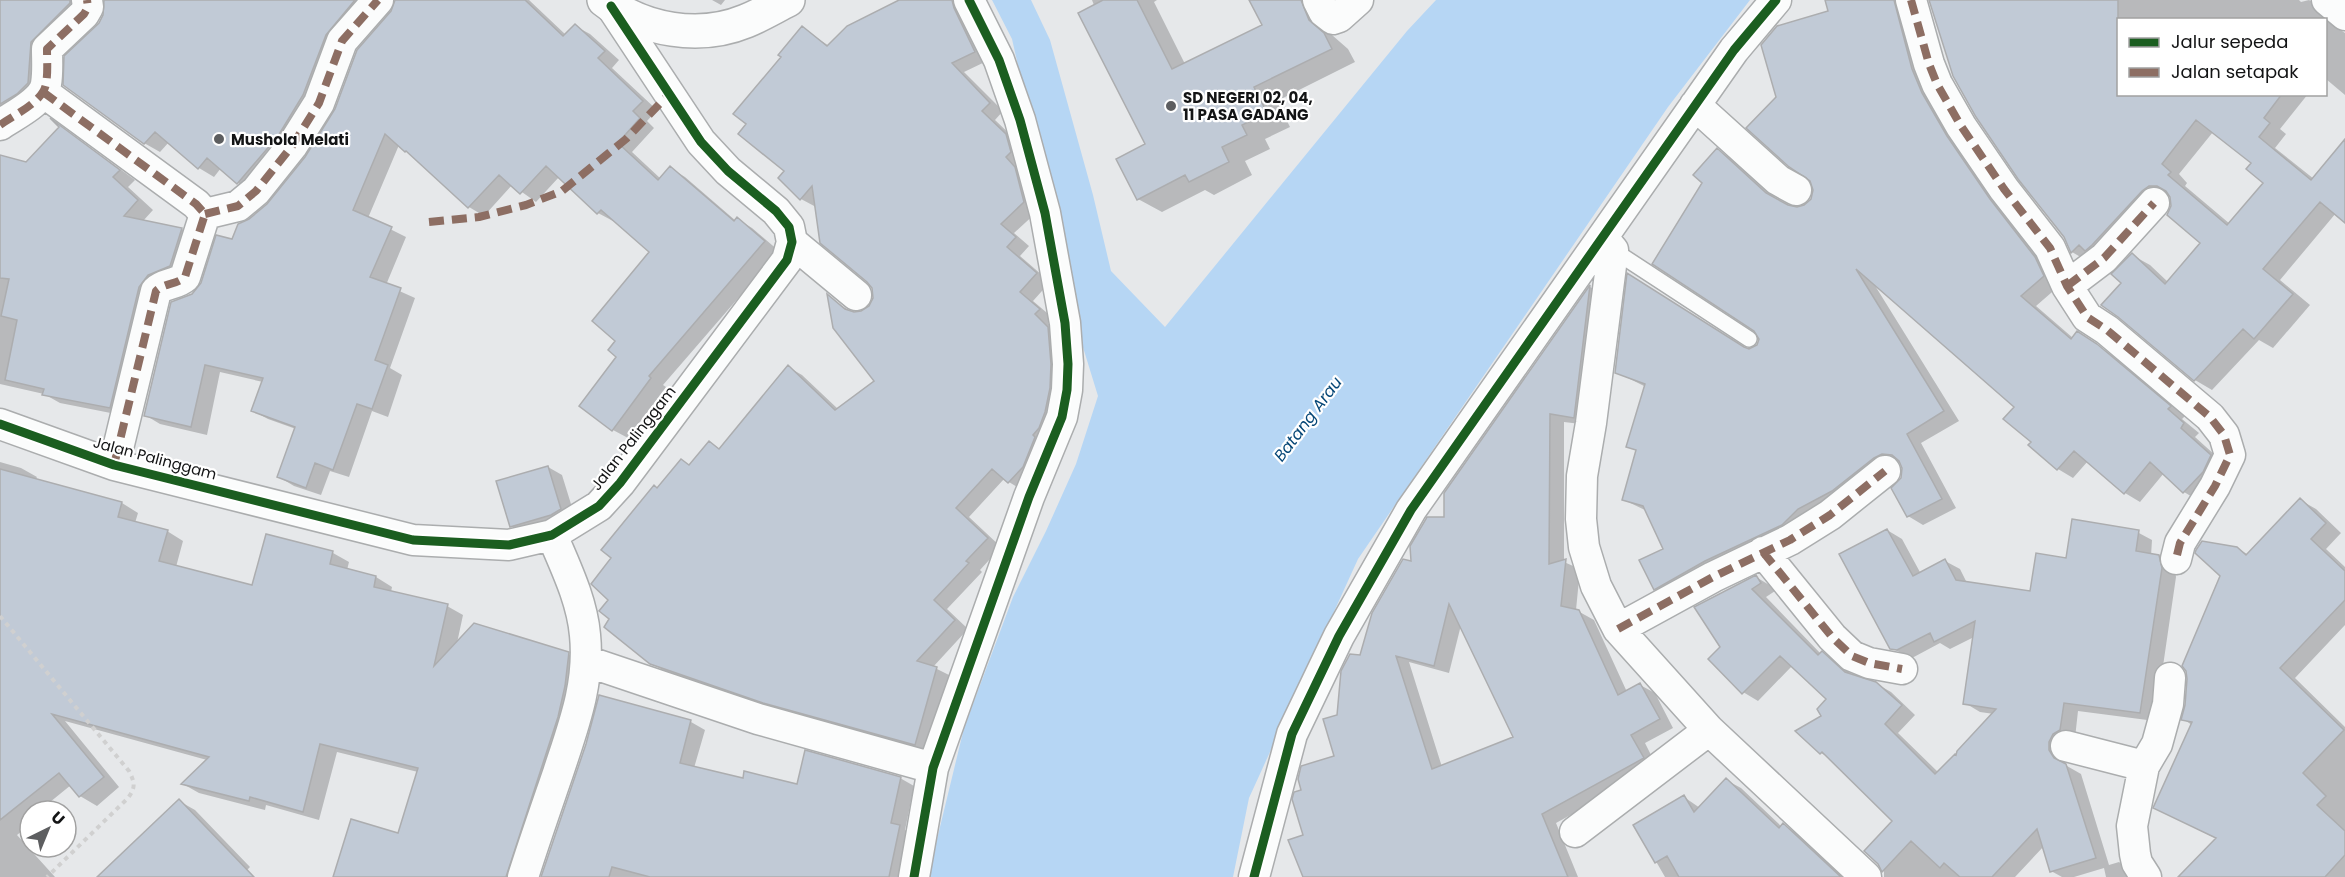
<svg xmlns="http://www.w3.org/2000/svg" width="2345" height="877" font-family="Poppins,sans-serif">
	<rect width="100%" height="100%" fill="#e6e8ea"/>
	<path fill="#b6d6f4" d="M992 0H1031L1050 40 1093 195 1111 271 1165 327 1407 31 1436 0H1750L1668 107 1358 559 1249 798 1233 877H930L932 860 964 728 1013 597 1046 531 1076 464 1098 396 1078 331 1012 39Z"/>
	<path fill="#0003" fill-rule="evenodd" d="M0 0H88L44 87 0 126Z
		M105 0H378L253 192 238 183 221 168 214 177 199 168 169 142 160 152 144 143 97 27 105 15Z
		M396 0H529L566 35 575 26 590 34 619 60 612 68 657 110 647 121 654 128 632 152 661 179 670 168 685 177 736 221 737 219 752 228 779 251 663 385 666 387 628 438 613 430 617 341 651 251 614 220 613 221 598 213 559 177 536 202 512 185 484 216 469 207 414 156 399 145 368 218 406 237 386 285 415 298 390 368 402 375 388 417 372 411 349 477 330 471 321 495 294 486 279 477 296 429 268 419 253 411 263 382 220 372 207 435 160 424 145 415 192 295 250 221 268 205 308 156 393 12Z
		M712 0H725L721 5Z
		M902 0H964L989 60 964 72 1003 111 995 120 1020 144 1038 211 1014 233 1029 246 1020 256 1050 282 1033 301 1053 318 1048 323 1062 336 1064 373 1022 490 1004 479 969 517 1001 547 980 570 982 572 947 609 968 629 933 667 951 676 929 752 779 710 666 672 651 663 611 619 610 600 614 558 658 489 690 466 710 443 720 449 788 367 802 375 838 409 876 381 829 297 854 314 862 313 870 307 874 299 873 288 816 207 801 199 786 171 748 124 783 57 802 28 829 46Z
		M1092 0H1157L1154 2 1185 64 1264 25 1251 0H1323L1326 22 1332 35 1348 49 1355 62 1277 101 1290 127 1265 139 1270 149 1245 161 1252 175 1214 195 1205 190 1162 212 1138 199 1147 145Z
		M1826 0H1913L1910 4 2059 286 2036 306 2073 338 2093 342 2112 355 2185 416 2182 419 2199 433 2195 437 2226 465 2199 501 2184 492 2164 473 2140 502 2125 493 2088 461 2073 478 2058 469 2033 442 2016 407 1874 284 1959 421 1921 443 1956 508 1923 525 1908 516 1902 478 1903 468 1899 462 1671 598 1655 589 1665 549 1647 511 1624 500 1637 451 1628 446 1646 387 1616 372 1749 350 1758 346 1760 339 1704 183 1717 150 1733 159 1782 204 1797 209 1805 206 1812 200 1815 190 1778 97 1830 12Z
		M1934 0H2299L2301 2 2309 0 2322 8 2333 25 2345 33V95L2326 79V20H2118V94H2308L2280 129 2286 134 2275 148 2314 179 2345 142V221L2336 213 2280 280 2310 305 2273 348 2259 340 2212 390 2195 380 2123 283 2132 255 2150 265 2168 282 2202 243 2172 206 2171 196 2159 201 2089 262 2072 252ZM2213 132 2253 163 2265 183 2230 224 2185 186 2187 183 2179 174Z
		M61 126 135 180 128 187 153 210 143 221 182 229 198 239 155 296 126 416 60 403 44 394 0 384V157L27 164Z
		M1590 287 1604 295 1589 425 1564 422V562L1580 569 1576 610 1594 620 1627 692 1640 685 1655 693 1673 728 1645 743 1657 767 1556 823 1578 877H1304L1303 791 1336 757 1338 716 1362 657 1412 563 1445 519 1446 493ZM1461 625 1515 738 1442 767 1409 662 1449 673Z
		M0 462 21 468 37 477 0 541Z
		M548 467 562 475 575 517 525 534 511 526Z
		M98 497 122 503 138 513 135 523 167 531 183 541 176 567 253 587 333 553 349 562 347 570 376 577 392 587 391 592 447 606 463 615 457 643 568 654 584 663 524 877H335L399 835 418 772 337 752 319 820 266 805 265 810 199 793 183 784 207 760 65 721 119 787 97 806 80 796 71 785 39 811H30V818L20 827 23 830 17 835 55 877H0V575Z
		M2300 500 2316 509 2341 533 2326 549 2345 567V625L2295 678 2345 727V877H2185L2217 839 2155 808 2192 725 2183 719 2237 548 2247 554Z
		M1887 530 1902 539 1921 574 1945 561 1960 569 1967 583 2031 593 2068 560 2137 532 2152 540 2151 556 2159 557 2174 566 2176 577 2155 721 2078 711 2075 738 2064 760 2067 766 2081 774 2109 865 2119 862 2125 866 2129 877H2106L2104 868 2074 877H2062L2051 871 2044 846 2015 877H1884V872L1879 864 1894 821 1830 758 1821 753 1797 732 1823 717 1828 699 1792 666 1758 701 1743 692 1722 647 1756 577 1771 586 1775 591 1766 597 1821 654 1837 661 1853 676 1875 683 1891 692 1915 715 1898 733 1939 773 1958 757 1994 714 1980 712 1965 703 1974 637 1950 649 1940 643 1912 658 1891 648Z
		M600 697 691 722 705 730 694 768 744 779 799 786 900 778 914 786 905 830 913 835 902 877H543L587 744Z
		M1726 780 1741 788 1782 827 1784 825 1798 834 1845 877H1665L1635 825 1684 797 1700 808Z
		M179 801 195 810 250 867 240 877H101Z"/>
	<path fill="#c1cad6" stroke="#acadaf" stroke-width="1.5" fill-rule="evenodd" d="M0 0H70V3L31 42 28 83 17 94 0 104Z
		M104 0H355L326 35 303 95 278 136 237 184 207 158 198 169 155 132 144 144 63 85 64 56 99 23 103 15Z
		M395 0H525L563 36 575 24 605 51 598 58 643 101 633 111 640 118 618 143 658 180 670 166 734 221 737 217 765 241 649 376 651 378 612 431 579 406 616 357 608 350 615 341 592 321 649 252 601 210 597 214 546 166 520 194 499 175 468 208 406 151 405 152 385 134 353 210 392 227 370 277 401 288 375 360 388 365 372 409 357 404 333 470 315 463 306 488 277 477 295 427 251 411 263 378 205 365 191 427 144 416 171 302 192 294 201 283 216 235 232 239 238 224 249 219 267 204 305 157 335 109 357 50 391 11Z
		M899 0H952L954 8 975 52 952 63 990 103 982 111 1006 134 1011 152 1006 157 1015 167 1024 202 1001 224 1016 237 1007 247 1037 273 1020 292 1040 309 1035 314 1048 327 1051 364 1050 388 1045 412 1039 428 1033 435 1035 437 1023 467 1008 483 992 469 956 508 988 538 966 561 969 563 934 600 955 620 917 661 937 667 915 745 763 703 650 664 604 627 609 619 599 611 608 600 591 584 611 558 601 550 654 485 657 488 681 459 689 465 709 441 719 449 788 365 835 410 874 381 833 328 827 294 845 309 854 312 861 311 869 306 873 298 872 288 867 282 820 243 812 186 800 200 778 178 784 171 738 134 746 124 733 114 781 57 778 55 802 26 827 46 847 26Z
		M1103 0H1137L1172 69 1262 25 1249 0H1301L1309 20 1324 33 1332 49 1254 87 1267 113 1242 125 1247 135 1222 147 1229 162 1189 182 1185 175 1137 200 1116 159 1145 144 1078 13Z
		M1825 0H1894L1912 69 1922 93 1947 136 1990 199 2035 257 2044 276 2021 296 2071 339 2077 331 2097 344 2171 406 2168 409 2184 423 2181 428 2211 455 2203 472 2183 493 2150 462 2124 494 2074 451 2057 470 2028 445 2031 442 2003 419 2014 407 1856 269 1944 411 1907 434 1942 499 1907 517 1891 488 1901 478 1902 468 1899 461 1892 455 1882 454 1874 458 1832 491 1798 509 1782 525 1705 561 1654 590 1639 560 1663 549 1643 506 1622 500 1636 450 1626 447 1645 384 1615 373 1627 273 1744 347 1749 349 1757 345 1759 339 1754 331 1652 264 1702 183 1693 175 1717 148 1766 193 1788 205 1797 207 1804 205 1811 199 1813 190 1810 181 1788 166 1746 128 1776 97 1761 45 1777 26 1828 11Z
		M1929 0H2118V94H2282L2264 118 2270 123 2259 137 2311 180 2345 139V223L2320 202 2263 269 2293 294 2254 339 2243 329 2194 381 2118 317 2101 305 2121 283 2111 274 2132 253 2165 284 2200 243 2167 215 2171 206 2170 197 2166 191 2157 186H2149L2142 191 2092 245 2085 251 2079 245 2071 253 2064 237 2018 179 1976 117 1953 76ZM2196 120 2251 163 2246 169 2263 183 2227 225 2168 175 2171 172 2162 164Z
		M50 118 120 170 113 177 138 200 124 216 182 228 170 266 148 275 139 287 110 408 42 395 44 389 5 380 17 320 1 316 9 279 0 278V155L26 162 59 127Z
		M1590 285 1574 418 1550 414 1549 564 1566 559 1561 606 1579 610 1618 695 1640 683 1660 719 1631 735 1644 758 1542 814 1568 877H1303L1288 840 1303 835 1292 799 1294 792 1301 790 1298 779 1301 766 1334 756 1323 719 1337 715 1341 671 1350 654 1360 655 1372 613 1403 559 1411 561 1410 546 1426 519 1427 517H1444V493ZM1449 604 1513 737 1432 769 1396 656 1434 666Z
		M548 466 561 509 551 515 510 527 496 481Z
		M0 469 122 502 118 517 168 530 159 561 252 585 266 534 333 551 330 564 376 576 374 587 448 604 434 666 474 623 569 652 565 686 558 717 506 877H333L351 819 398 833 418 768 320 744 303 812 250 797 249 801 181 784 209 757 52 714 104 777 79 797 59 773 0 820Z
		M2300 498 2326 523 2311 539 2345 571V600L2280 668 2344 730 2303 773 2326 796 2317 805 2345 831V855L2325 877H2178L2216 838 2153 808 2192 722 2181 720 2185 705 2187 679 2186 671 2182 666 2220 576 2195 553 2196 550 2202 541 2237 547 2246 555Z
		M2072 519 2139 530 2136 551 2159 555 2162 568 2140 713 2064 703 2060 730 2053 734 2049 742V750L2054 758 2066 764 2096 858 2050 872 2037 829 1992 877H1960L1944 863 1940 868 1911 841 1882 872 1878 864 1864 851 1892 821 1822 752 1820 754 1795 731 1821 716 1817 709 1826 699 1780 656 1742 694 1708 659 1720 647 1694 607 1756 575 1761 583 1752 589 1818 655 1822 651 1845 672 1876 682 1902 705 1885 724 1935 774 1955 754 1956 755 1957 751 1996 709 1963 704 1975 621 1934 642 1930 633 1897 650 1890 649 1839 554 1887 529 1913 576 1945 559 1956 580 2030 591 2036 553 2066 558Z
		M599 695 691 720 680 763 743 778 744 771 797 784 805 750 901 777 891 823 900 825 889 877H650L612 867 609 877H541L586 744Z
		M1726 778 1779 828 1783 823 1841 877H1679L1667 856 1655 863 1633 825 1684 795 1694 812Z
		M179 799 254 877H97Z"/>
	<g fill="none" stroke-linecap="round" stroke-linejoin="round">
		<defs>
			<path id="lane" d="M1613 250 1749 339"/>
			<path id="street" d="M1318 0 1324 12 1333 19 1339 17 1358 0
				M1911 0 1929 64 1937 84 1961 126 2004 189 2050 248 2067 286 2087 317 2107 330 2210 417 2224 435 2230 455 2215 486 2180 543 2176 559
				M2327 0 2345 15
				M43 92 196 204 205 214 185 277C176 285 164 283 156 291L114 465
				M1695 105 1778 180 1796 190
				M0 125C14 115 43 102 46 84 48 73 47 60 47 49L84 14 88 7 87 0
				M205 214 238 206 256 191 292 146 319 103 342 41 378 0
				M1603 238 1613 250 1591 423 1582 476 1581 519 1584 547 1596 586 1618 629 1709 730 1866 877
				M792 242 856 295
				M2067 286 2104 258 2154 203
				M0 424 114 465 413 540 509 545 552 535 599 506 620 483 787 260 792 242 789 227 776 211 728 171 701 142 611 6
				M1763 552 1832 637 1852 656 1869 663 1902 669
				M1618 629 1713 577 1790 540 1830 515 1885 471
				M586 661 758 719 933 768
				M2066 746 2144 766
				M1575 832 1709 730
				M523 877C534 842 546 808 558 773 573 727 590 684 585 635 582 600 565 566 552 535
				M914 877 933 768 1029 497 1062 417 1067 390 1068 364 1065 323 1045 213 1020 120 999 60 969 0
				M1254 877 1292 734 1339 636 1411 510 1734 50 1776 0
				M2146 877 2137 863 2135 854 2132 826 2144 766 2157 744 2168 704 2170 678"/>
			<path id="secondary" d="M604 0C643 31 700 40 746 21 761 15 774 7 788 0"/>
		</defs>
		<use href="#lane" stroke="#abadae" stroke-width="18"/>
		<use href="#street" stroke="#abadae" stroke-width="33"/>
		<use href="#secondary" stroke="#abadae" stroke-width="36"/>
		<path stroke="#d0d0d0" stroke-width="4" stroke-dasharray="4.5 4.5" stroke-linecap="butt" d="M0 616 129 771C135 783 136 788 127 799L47 877"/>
		<use href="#lane" stroke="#fbfcfc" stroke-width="15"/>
		<use href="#street" stroke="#fbfcfc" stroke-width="30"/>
		<use href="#secondary" stroke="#fbfcfc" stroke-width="33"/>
		<path stroke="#8d6e63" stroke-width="8" stroke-dasharray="15 8" stroke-linecap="butt" d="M1911 0 1929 64 1937 84 1961 126 2004 189 2050 248 2067 286 2087 317 2107 330 2210 417 2224 435 2230 455 2215 486 2180 543 2176 559
			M43 92 196 204 205 214 185 277C176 285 164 283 156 291L114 465
			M0 125C14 115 43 102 46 84 48 73 47 60 47 49L84 14 88 7 87 0
			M205 214 238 206 256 191 292 146 319 103 342 41 378 0
			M429 222 479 217 526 205 562 191 626 139 668 95
			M2067 286 2104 258 2154 203
			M1763 552 1832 637 1852 656 1869 663 1902 669
			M1618 629 1713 577 1790 540 1830 515 1885 471"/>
		<defs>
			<path id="cycleway" d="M0 424 114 465 413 540 509 545 552 535 599 506 620 483 787 260 792 242 789 227 776 211 728 171 701 142 611 6
				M914 877 933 768 1029 497 1062 417 1067 390 1068 364 1065 323 1045 213 1020 120 999 60 969 0
				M1254 877 1292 734 1339 636 1411 510 1734 50 1776 0"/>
		</defs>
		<use href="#cycleway" stroke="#fff" stroke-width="13"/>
		<use href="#cycleway" stroke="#1b5e20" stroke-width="9"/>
	</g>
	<g fill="#5d5e60" stroke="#fff" stroke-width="2">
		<circle cx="1171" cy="106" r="6"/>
		<circle cx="219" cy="139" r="6"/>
	</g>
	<g text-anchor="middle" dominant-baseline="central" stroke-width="4.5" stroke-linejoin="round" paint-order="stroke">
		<g font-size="15" font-weight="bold" fill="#131415" stroke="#fff" text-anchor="start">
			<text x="1183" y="97">SD NEGERI 02, 04,<tspan x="1183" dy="17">11 PASA GADANG</tspan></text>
			<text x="231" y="139">Mushola Melati</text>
		</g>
		<g font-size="15" fill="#131415" stroke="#fff">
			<text transform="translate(633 438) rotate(-52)">Jalan Palinggam</text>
			<text transform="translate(155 458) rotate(15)">Jalan Palinggam</text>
		</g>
		<g font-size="16" font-style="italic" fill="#054676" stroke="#fff">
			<text transform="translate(1308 419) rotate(-53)">Batang Arau</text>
		</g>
	</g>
	<rect x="2117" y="18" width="210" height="78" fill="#ffffff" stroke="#a1a1a1" stroke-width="1.5"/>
	<rect x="2129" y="38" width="30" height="9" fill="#1b5e20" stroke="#a1a1a1" stroke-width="1.5"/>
	<text x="2171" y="48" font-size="18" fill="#131415">Jalur sepeda</text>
	<rect x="2129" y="68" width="30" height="9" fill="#8d6e63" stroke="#a1a1a1" stroke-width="1.5"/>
	<text x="2171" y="78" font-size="18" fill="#131415">Jalan setapak</text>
	<g transform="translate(48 829) rotate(43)"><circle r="28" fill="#ffffff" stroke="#a1a1a1" stroke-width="1.5"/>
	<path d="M0-4.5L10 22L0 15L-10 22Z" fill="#5d5e60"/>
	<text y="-9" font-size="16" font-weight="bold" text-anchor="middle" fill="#131415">U</text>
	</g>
</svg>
